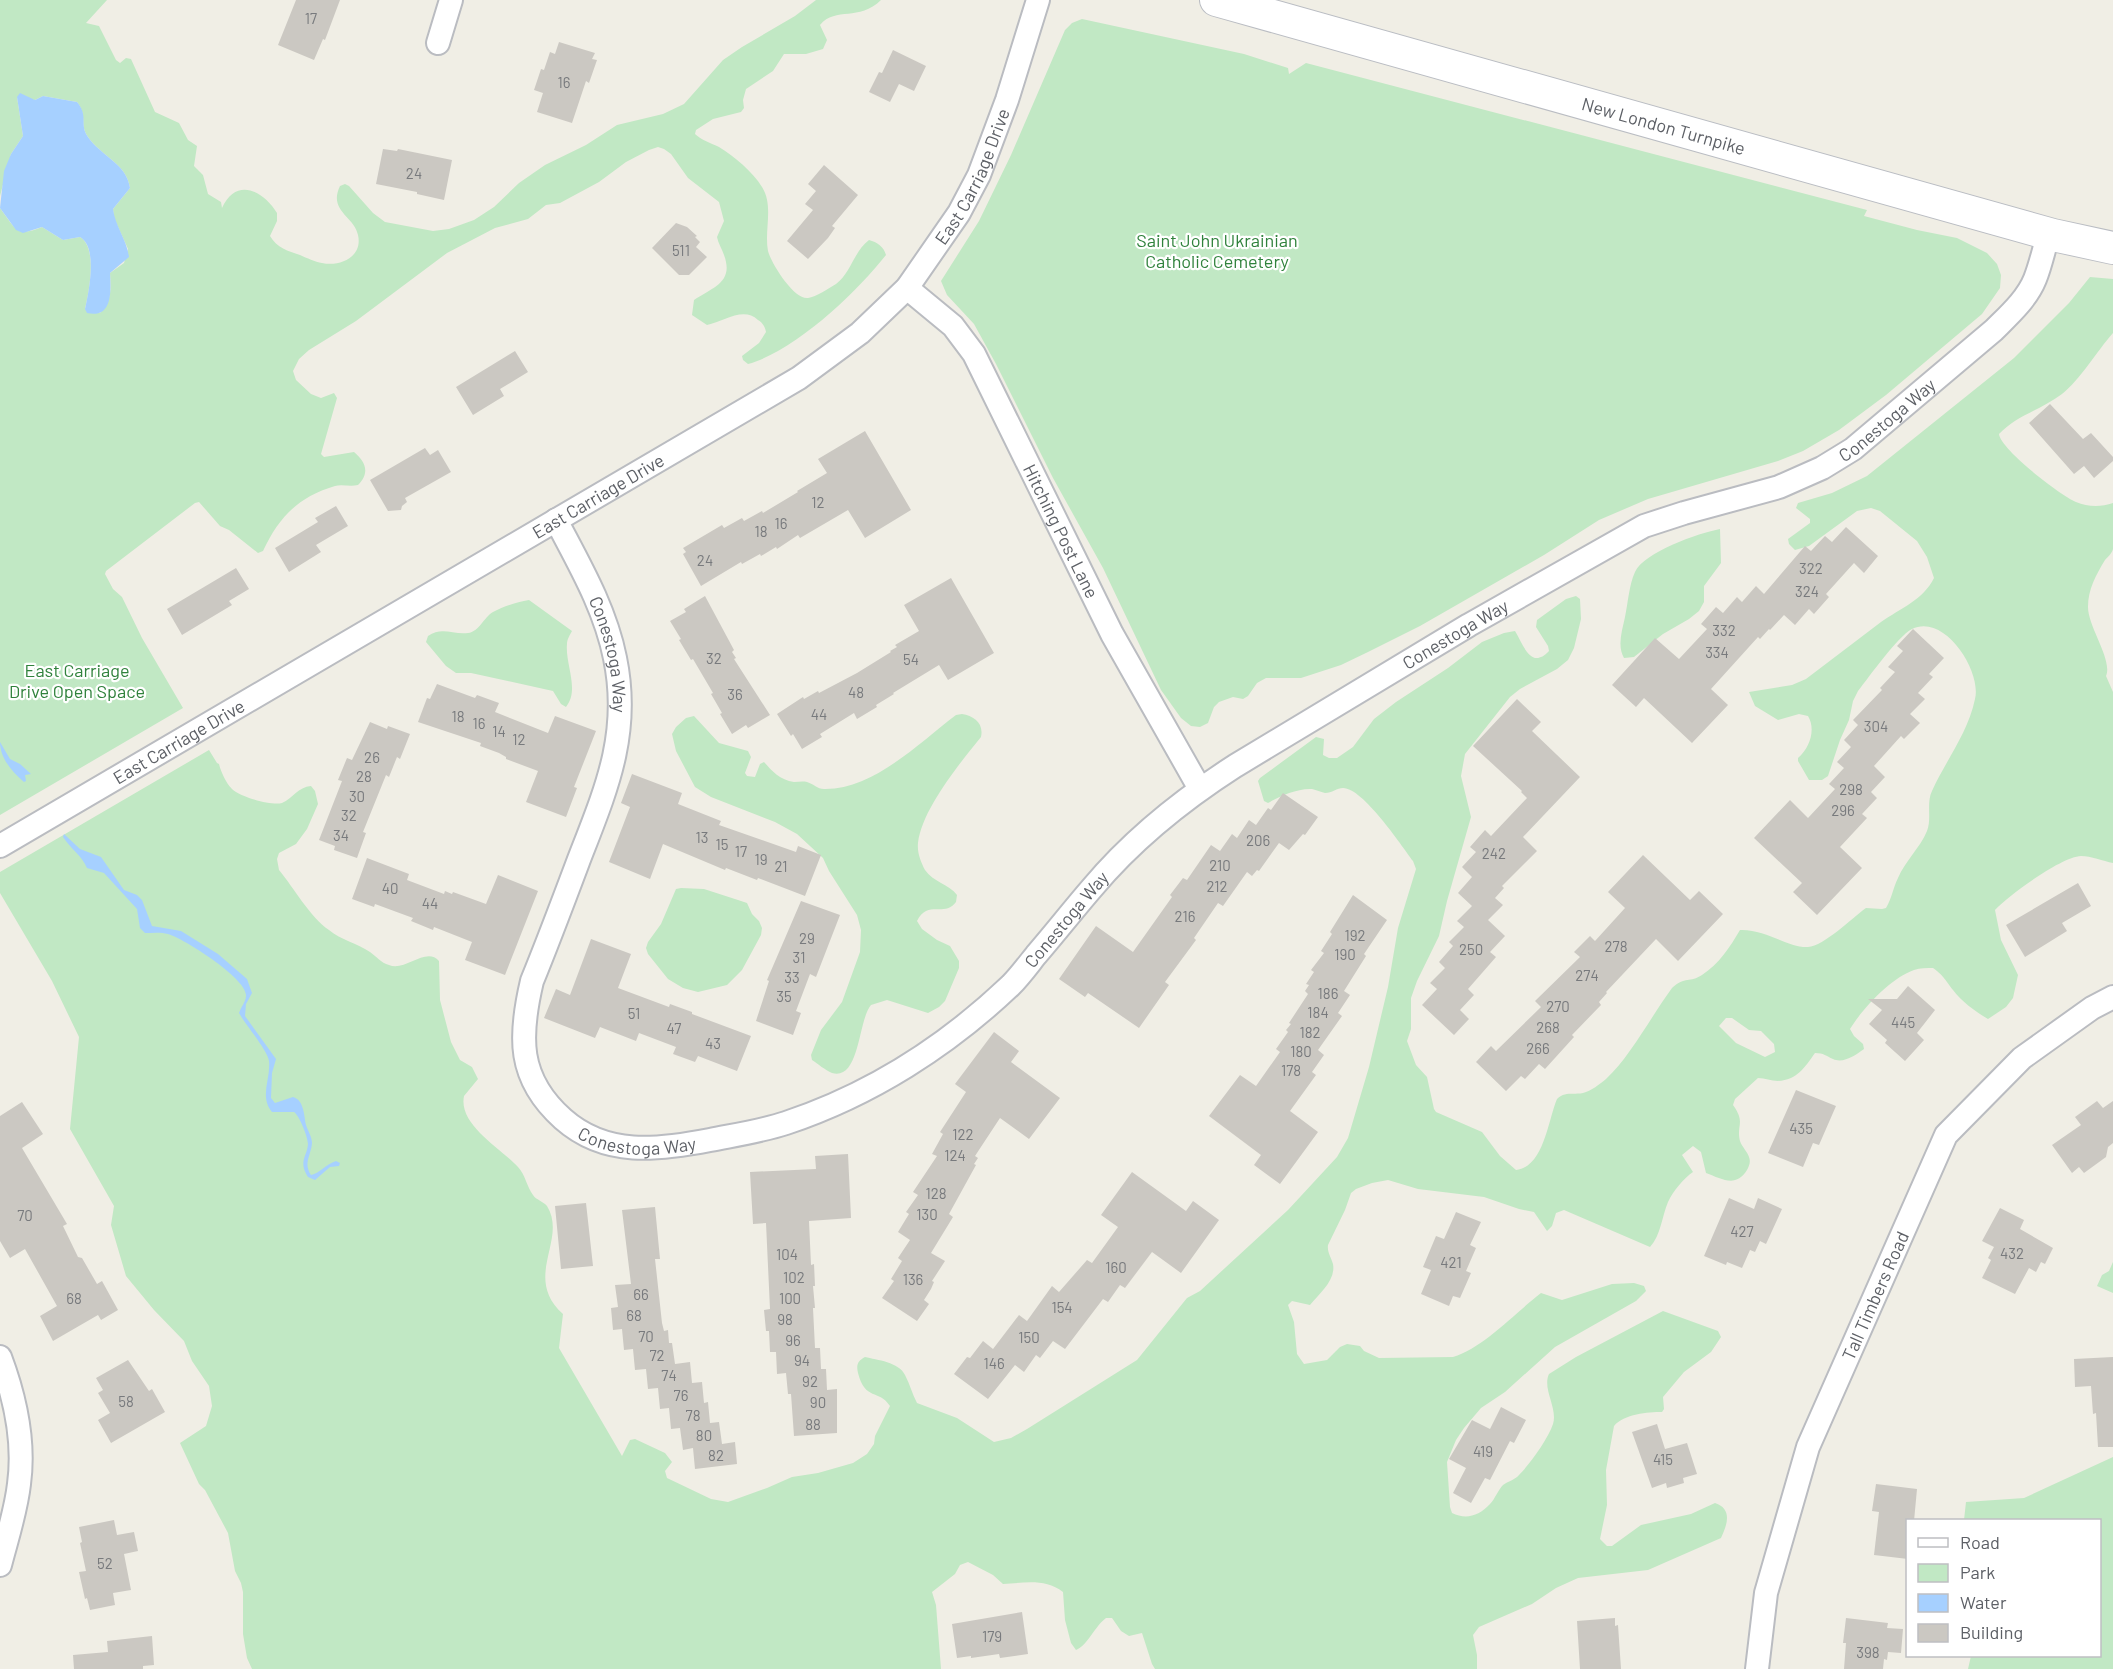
<svg xmlns="http://www.w3.org/2000/svg" width="2113" height="1669" font-family="Barlow,sans-serif">
	<rect width="100%" height="100%" fill="#f0eee5"/>
	<path fill="#c1e8c4" fill-rule="evenodd" d="M0 0H107L86 23 99 26 116 60 120 63 126 58 131 59 155 112 179 123 188 140 197 146 194 166 203 175 208 194 221 202 222 208C236 177 263 190 277 213V221L270 236C277 248 288 251 300 255 307 258 315 262 322 263 340 267 363 257 358 235 354 216 328 211 340 186L345 184 349 186 373 213 385 222 433 231 449 229 474 220 494 207 519 183 545 165 586 145 617 125 663 114 684 104 723 60 742 47 795 16 816 0H881C859 22 836 6 820 25L827 40 823 49 806 54H784L773 71 746 89 743 100 744 108 741 112 713 119 696 130 695 134C701 140 711 143 719 147 734 156 753 172 762 187 774 206 764 230 768 251 771 263 794 300 808 298 816 297 829 288 836 284 851 273 854 251 869 240 877 242 884 247 886 255 856 293 795 351 748 364L743 360 742 356 759 343 766 332C765 327 763 323 758 320 743 306 724 322 707 325L692 315 694 300C714 287 734 282 724 255 722 249 718 243 717 237L724 221 719 202 688 178 671 154 664 149 658 147 649 150 626 162 599 182 560 203 546 205 528 219 495 228 447 253 356 321 309 350 299 359 293 371 296 380 311 394 321 398 334 393 337 398 321 454 324 457 354 452C366 462 370 473 358 485 350 487 342 484 335 486 298 497 279 517 263 551L258 553 229 530 220 526 199 502 195 503 106 571 105 574 113 589 122 597 142 638 183 708 0 815V208C15 228 16 238 42 227L63 240 80 237C98 248 89 291 85 309L100 313C112 297 111 292 110 273L124 263 128 249 114 218 113 209 130 188C127 164 101 156 88 137 79 124 88 116 77 102L43 96 35 100 17 97 23 136 11 154 0 196Z
		M1082 19 1244 54 1288 68 1289 74 1306 63 1867 210 1864 216 1917 230 1957 238 1987 253 1997 264 2001 275 2000 288 1982 314 1886 395 1839 430 1803 451 1778 461 1648 499 1599 520 1544 555 1420 626 1368 652 1341 665 1301 678H1266L1257 683 1248 696 1243 699 1233 697 1219 702 1214 707 1208 723 1200 727 1191 726 1181 718 1161 690 1103 568 1053 478 996 364 974 324 947 295 941 281 979 221 1011 155 1065 30 1072 23Z
		M2090 277 2113 279V333C2097 351 2080 380 2062 394 2041 410 2017 415 1999 434 2001 450 2060 495 2076 502 2088 507 2101 507 2113 503 2113 514 2113 540 2113 549 2112 553 2108 557 2105 560 2096 575 2088 589 2088 607 2088 627 2113 660 2106 676L2113 692V863C2103 861 2091 856 2081 856 2061 857 2009 895 1995 910L2001 940 2018 975 2013 998 2006 1007 1988 1019C1976 1012 1962 1002 1953 990 1945 980 1945 977 1933 968 1927 968 1920 968 1914 970 1891 978 1863 1008 1850 1029L1854 1036 1863 1044 1864 1049C1856 1055 1843 1064 1833 1059 1826 1056 1824 1053 1815 1053 1805 1067 1797 1080 1778 1081 1771 1081 1765 1078 1758 1078L1735 1099 1733 1105C1746 1123 1736 1125 1740 1141 1742 1147 1747 1151 1749 1157 1751 1162 1749 1166 1747 1170 1736 1188 1722 1179 1706 1173L1701 1152 1693 1146 1682 1155 1693 1172C1684 1178 1673 1191 1668 1202 1662 1216 1661 1235 1650 1247L1564 1210 1556 1213 1552 1226 1547 1231 1534 1212 1519 1209 1484 1197 1418 1189 1388 1180 1372 1183 1356 1189 1351 1193 1345 1210 1328 1245C1327 1252 1331 1257 1333 1264 1336 1280 1320 1293 1310 1305L1292 1301 1288 1305 1294 1322 1297 1354 1304 1364 1327 1360 1340 1347 1347 1344 1360 1346 1364 1351 1379 1358 1453 1357C1483 1348 1515 1313 1541 1293L1562 1300 1612 1284 1634 1283 1644 1286 1646 1291 1636 1301 1555 1347 1505 1392 1481 1408 1464 1428 1456 1440 1447 1462 1450 1507 1452 1513C1466 1520 1479 1516 1490 1504 1495 1499 1498 1490 1503 1485 1508 1481 1515 1480 1519 1475 1530 1464 1548 1439 1553 1424 1558 1408 1542 1389 1549 1374L1576 1357 1663 1311 1718 1331 1721 1337 1711 1352 1684 1372 1663 1397 1664 1409 1662 1412C1648 1412 1624 1414 1614 1426L1606 1470 1607 1505 1600 1539 1607 1546H1612L1641 1525 1691 1514 1715 1503C1733 1509 1727 1525 1721 1538L1648 1570 1578 1578 1556 1588 1532 1604 1479 1627 1473 1635 1477 1655V1669H1155L1152 1664 1142 1633 1129 1636 1121 1631 1112 1618H1106C1095 1626 1087 1646 1076 1650L1071 1643 1065 1620 1063 1592C1045 1578 1024 1583 1003 1584L993 1575 968 1562 960 1565 955 1574 932 1592 936 1605 941 1669H252L247 1658 243 1634V1592L241 1583 235 1571 228 1533 205 1490 199 1484 180 1443 206 1426 212 1406 209 1386 192 1361 184 1341 154 1310 126 1276 111 1225 114 1206 70 1129 79 1037 52 981 0 893V872L209 750 217 763 219 764C221 772 226 783 232 789 240 797 272 806 282 803 293 798 298 787 311 786L315 791 318 804 307 829 296 844 279 853 277 859 279 870C294 888 310 917 329 930 341 940 357 943 370 952 376 956 381 963 389 965 405 972 426 946 439 961L440 1000 451 1042 460 1060 472 1067 478 1079 464 1096C458 1125 502 1149 518 1167 525 1174 527 1187 533 1195 536 1200 543 1201 547 1206 568 1240 522 1277 563 1314L559 1348 622 1456 630 1440 635 1439 665 1453 672 1462 665 1471 667 1478 711 1499 728 1502 767 1488 792 1477 818 1473 853 1463 867 1454 874 1444 875 1436 890 1406C879 1389 865 1401 858 1373 856 1364 858 1361 865 1357 877 1360 899 1362 905 1375 910 1384 912 1394 917 1403L957 1418 994 1442 1011 1438 1027 1429 1137 1360 1187 1298 1200 1291 1288 1210 1337 1157 1348 1138 1369 1067 1388 987 1398 928 1416 869 1413 861C1401 845 1363 788 1343 788 1337 788 1332 793 1325 793 1320 792 1317 790 1312 789 1298 788 1280 796 1268 803L1264 801 1258 781 1260 778 1316 737 1324 739 1323 755 1329 758H1337L1353 747 1374 719 1396 702 1448 668 1482 642 1504 633 1515 631C1524 646 1531 670 1549 651L1548 646 1536 627 1537 620 1566 599 1576 596 1580 599 1581 619 1574 648 1568 660 1557 669 1520 689 1510 697 1465 754 1461 776 1471 817 1447 901 1439 936 1417 981 1411 998V1029L1407 1041 1416 1065 1427 1077 1434 1109 1436 1112 1482 1132 1500 1156 1516 1170C1544 1167 1548 1120 1557 1099 1565 1091 1572 1095 1583 1093 1591 1091 1600 1084 1606 1079 1630 1057 1652 1015 1672 988 1685 976 1690 983 1702 975 1719 964 1730 947 1740 930 1766 929 1788 948 1808 947 1824 946 1852 918 1866 908L1882 909 1886 908C1892 898 1893 888 1898 878 1905 861 1920 848 1927 831 1932 819 1926 803 1932 791 1946 760 1968 733 1975 699 1982 672 1945 613 1912 629 1897 637 1870 676 1858 691L1853 701 1849 720 1840 740 1828 776 1822 780H1809L1798 761V758C1810 748 1816 729 1808 716L1799 714 1778 720 1755 706 1749 692 1792 685 1806 679C1831 660 1856 641 1881 622 1901 608 1923 600 1934 578L1927 557 1917 541 1880 511 1871 508 1857 511 1809 546 1795 550 1789 544 1788 539 1810 523V519L1796 508 1798 503 1832 493 1867 476 2014 358 2069 303ZM1726 1018H1732L1749 1030 1761 1031 1774 1044 1775 1052 1765 1057 1736 1043 1719 1026Z
		M1720 529 1721 563 1704 586V602L1699 611 1689 619 1663 634 1634 657 1624 658C1617 646 1622 631 1625 617 1628 603 1629 585 1635 572 1644 552 1699 533 1720 529Z
		M529 600 572 631C570 635 567 639 567 644 565 664 580 690 566 707L561 704 553 691 471 673H456L446 666 426 642 428 636C442 626 453 635 468 633 479 632 484 617 493 612 504 606 517 602 529 600Z
		M962 714C974 716 984 723 981 737 960 763 922 809 918 843 917 853 921 862 925 870 933 882 949 884 957 895L956 902C944 918 928 899 917 921L922 929 937 940 950 946 959 961V968L945 1001 939 1007 928 1013 887 1000 871 1005C858 1020 860 1081 832 1073 825 1070 818 1064 812 1060L811 1055 821 1030 842 1002 860 952 861 930 857 915 829 871 823 858 797 834 775 822 711 797 695 787 676 751 672 734 676 727 686 718 694 716 719 743 748 751 751 757 745 773 747 776 755 777 760 764 764 762C772 771 780 780 794 782 798 782 803 781 807 782 814 784 817 789 824 789 873 790 919 743 956 715Z
		M681 888 704 889 738 900 747 903 752 914 759 921 762 928 761 935 742 970 727 985 698 992 683 988 668 979 648 954 646 948 648 942 661 924 676 889Z
		M2113 1262V1293L2097 1286 2102 1275 2109 1271Z
		M2113 1457V1669H1968L1971 1656H2100V1520H1964L1966 1502 2024 1498Z"/>
	<path fill="#a6d0ff" d="M20 93 35 100 43 96 77 102C89 116 79 124 88 137 101 156 127 164 130 188L113 209C115 226 127 240 129 257L110 273C111 290 113 319 87 313L85 309C89 291 98 247 80 237L63 240 42 227 23 233 16 230 0 208 4 171 11 154 23 136 17 97Z
		M0 742 10 759 20 764 31 774 25 775 26 781 24 782C12 772 0 758 0 742Z
		M64 834 80 849 101 857 124 890 137 895 142 900 152 926 181 931 218 954 247 979 252 993 246 1004 245 1016 276 1059 272 1073 271 1098 275 1103 293 1097C304 1100 304 1115 306 1125 308 1131 312 1137 312 1143 311 1156 303 1163 311 1175 320 1173 326 1164 336 1161L340 1163 339 1166 330 1167 315 1180 308 1177C298 1161 307 1157 308 1144 308 1137 299 1115 294 1112H272C259 1096 271 1079 269 1061 268 1051 245 1024 239 1013 241 1007 246 1001 246 996 248 979 183 938 168 934 161 932 152 933 145 933L140 928 137 909 104 873 87 868C82 856 71 849 63 837Z"/>
	<path fill="#cbc8c2" d="M296 0H340L325 40 323 39 314 60 278 45Z
		M559 42 595 53 592 59 597 60 589 83 586 81 572 123 537 112 543 93 534 90 541 69 544 70 550 52 555 54Z
		M893 50 926 66 914 91 899 84 890 102 869 92 879 72 882 73Z
		M383 149 397 151 398 149 452 160 444 200 417 194V192L376 184Z
		M824 165 858 195 832 226 835 228 828 238 808 259 787 241 813 210 805 204 816 191 808 184Z
		M676 223 687 227 697 236 695 237 700 242 696 247 707 257 689 275H679L652 248Z
		M515 351 528 372 500 389 504 396 473 415 456 387Z
		M2050 404 2083 439 2091 433 2113 457V461L2094 478 2084 466 2074 474 2029 423Z
		M865 431 911 510 865 538 848 510 800 538 798 535 777 549 776 547 761 556 760 554 742 564 741 562 701 586 683 554 686 552 683 548 722 525 724 528 742 518 744 521 762 511 763 513 798 492 797 491 827 473 818 459Z
		M425 448 430 455 438 450 451 472 405 498 407 502 402 506 401 510 388 511 370 480Z
		M336 506 348 526 316 545 321 552 289 572 275 548 318 522 315 518Z
		M1846 527 1878 556 1864 573 1854 563 1826 594 1829 597 1814 614 1809 609 1795 625 1784 615 1770 630 1769 629 1760 639 1758 637 1711 689 1728 705 1692 743 1644 698 1636 707 1612 685 1655 638 1679 659 1707 629 1701 624 1716 607 1723 613 1737 597 1742 602 1756 586 1764 594 1805 546 1811 551 1825 536 1832 542Z
		M236 568 249 589 229 601 232 605 182 635 167 609Z
		M951 578 994 653 948 680 939 665 893 693 894 694 876 705 877 707 857 719 854 713 820 734 822 737 802 749 793 734 791 736 777 714 803 697 804 699 818 691 819 693 857 673 891 652 890 651 897 647 895 645 919 631 904 605Z
		M705 596 734 650 732 652 736 658 734 659 770 715 748 728 746 725 732 734 720 714 722 713 711 694 713 693 693 659 691 660 679 640 681 639 670 621 686 612 684 609Z
		M1913 629 1944 658 1929 674 1933 677 1918 693 1925 699 1910 714 1920 723 1904 739 1901 736 1874 766 1885 777 1871 792 1877 798 1862 814 1867 818 1840 847 1862 868 1817 915 1793 892 1802 883 1754 838 1790 800 1808 818 1835 789 1829 784 1844 768 1837 762 1851 747 1844 740 1858 725 1853 720 1882 690 1880 688 1895 672 1888 667 1903 651 1897 646Z
		M437 684 475 698 477 695 499 703 495 712 548 733 555 716 596 731 574 787 577 788 566 817 526 802 538 771 506 759V757L499 753 480 746 481 743 418 722 427 698 430 699Z
		M1517 699 1541 722 1532 731 1580 777 1523 837 1537 851 1502 886 1504 888 1495 898 1503 905 1488 920 1505 936 1490 952 1496 957 1468 989 1474 995 1460 1010 1469 1019 1454 1035 1422 1005 1437 989 1430 983 1445 968 1439 962 1453 946 1449 942 1464 927 1457 921 1472 906 1458 893 1472 877 1462 867 1476 852 1470 847 1485 830 1491 836 1527 798 1521 792 1522 791 1473 746Z
		M370 722 387 729 388 726 410 734 400 759 397 757 389 777 386 775 363 832 366 833 357 858 334 850 335 846 319 840 342 781 338 780 347 758 352 760Z
		M632 774 682 793 678 804 721 821 719 825 796 852 798 846 821 855 805 896 758 878 757 880 726 868 725 870 663 844 650 879 609 862 630 807 621 803Z
		M1283 793 1318 817 1305 835 1303 834 1289 850 1279 843 1259 871 1257 870 1252 876 1247 872 1223 906 1218 903 1194 938 1196 940 1165 982 1169 985 1139 1028 1088 993 1085 997 1059 979 1096 926 1133 952 1172 897 1170 895 1183 878 1187 880 1211 845 1220 851 1232 834 1237 838 1249 820 1256 825 1268 808 1271 810Z
		M1643 855 1690 900 1699 891 1723 914 1678 961 1656 939 1606 992 1607 993 1599 1002 1601 1005 1572 1035 1574 1037 1545 1069 1539 1064 1525 1079 1521 1076 1506 1091 1476 1062 1491 1046 1496 1051 1541 1007 1535 1001 1580 957 1574 952 1590 936 1595 941 1625 908 1608 892Z
		M367 858 409 874 407 880 444 894 445 891 452 894 453 892 486 904 498 875 538 891 505 975 465 960 472 942 434 927 433 930 411 921 413 918 375 904 374 907 352 899Z
		M2078 883 2091 906 2062 923 2067 931 2025 957 2006 925Z
		M1353 895 1387 920 1364 954 1366 956 1344 991 1350 995 1338 1013 1342 1016 1318 1050 1324 1055 1312 1072 1316 1075 1290 1111 1318 1132 1280 1184 1254 1165 1261 1155 1209 1116 1240 1075 1256 1086 1280 1052 1276 1049 1288 1032 1286 1030 1291 1024 1289 1023 1308 994 1305 991 1309 985 1306 984 1314 972 1311 970 1324 953 1321 951 1332 934 1330 932Z
		M801 901 840 915 816 977 810 974 796 1011 801 1013 793 1035 756 1021 769 981 767 980Z
		M591 939 631 954 618 988 669 1007 670 1004 692 1012V1014L751 1036 737 1071 698 1056 695 1062 673 1054 676 1047 639 1033 636 1041 600 1027 595 1038 544 1018 556 989 570 995Z
		M1908 986 1935 1010 1917 1033 1924 1040 1905 1061 1885 1043 1887 1040 1869 1024 1882 1010 1868 999H1897Z
		M994 1032 1019 1051 1011 1062 1060 1098 1029 1139 1000 1118 975 1156 978 1158 974 1164 976 1165 949 1214 953 1217 931 1253 945 1261 932 1281 934 1282 931 1289 924 1300 929 1304 917 1321 882 1298 894 1281 891 1279 902 1261 898 1258 910 1240 898 1232 909 1214 906 1212 918 1195 913 1192 937 1156 932 1154 943 1134 940 1132 966 1092 955 1084Z
		M1796 1090 1836 1106 1819 1145 1813 1143 1803 1167 1768 1153Z
		M2097 1101 2103 1108 2113 1101V1143L2108 1147 2106 1157 2084 1173 2079 1167 2072 1173 2052 1145 2081 1125 2075 1117Z
		M22 1102 43 1134 22 1148 67 1224 63 1226 78 1257 82 1258 97 1284 102 1281 118 1310 101 1320 98 1315 53 1341 40 1316 57 1306 25 1249 10 1258 0 1241V1116Z
		M848 1154 851 1218 809 1221 811 1265 814 1264 815 1286H813L815 1308H813L815 1348H820L821 1369H826L827 1390 837 1389V1433L794 1436 791 1394H788L786 1373 777 1374 776 1352H770L769 1331H766L764 1310 770 1309 766 1223 753 1224 750 1172 816 1169 815 1156Z
		M1132 1172 1186 1211 1193 1201 1219 1220 1181 1273 1152 1252 1125 1288 1120 1285 1108 1302 1103 1299 1065 1349 1053 1341 1040 1358 1036 1355 1024 1372 1015 1365 988 1399 954 1374 967 1357 970 1358 983 1341 993 1349 1019 1315 1027 1321 1052 1286 1059 1292 1087 1260 1092 1263 1118 1227 1101 1215Z
		M1729 1198 1754 1209 1758 1198 1782 1209 1766 1244 1760 1241 1755 1252 1750 1250 1742 1268 1727 1262 1726 1265 1704 1256Z
		M586 1203 593 1266 561 1269 555 1206Z
		M655 1207 660 1259H655L662 1323 664 1331 668 1330 669 1343H672L675 1364 690 1362 692 1383 702 1382 704 1403 708 1402 710 1423 719 1422 722 1444 735 1442 737 1464 695 1469 693 1448 683 1450 680 1428 671 1429 669 1408 660 1409 658 1388 648 1389 646 1369 635 1370 633 1349 624 1350 622 1329 613 1330 611 1308 618 1307 615 1285 631 1284 622 1210Z
		M2000 1208 2024 1220 2020 1229 2053 1248 2045 1264 2041 1262 2036 1272 2029 1268 2015 1294 1982 1278 1991 1260 1988 1258 1994 1247 1982 1241Z
		M1456 1212 1481 1222 1470 1245 1476 1248 1466 1271 1471 1273 1460 1298 1453 1296 1449 1306 1421 1294 1431 1270 1423 1267 1436 1236 1444 1239Z
		M2113 1357V1447H2098L2096 1413 2093 1414 2091 1386 2075 1387 2074 1359Z
		M128 1360 149 1391 152 1389 165 1412 111 1443 98 1420 110 1413 98 1393 103 1390 96 1378Z
		M1501 1407 1526 1420 1514 1443 1510 1441 1490 1480 1485 1478 1471 1503 1453 1493 1466 1468 1449 1459 1472 1420 1490 1429Z
		M1657 1424 1665 1449 1687 1443 1697 1474 1683 1478 1684 1483 1667 1488 1666 1483 1652 1488 1632 1432Z
		M1876 1484 1917 1489 1914 1521H1908V1559L1874 1555 1879 1512 1872 1511Z
		M114 1520 117 1535 134 1532 138 1551 124 1554 131 1590 113 1593 115 1605 90 1610 87 1598 85 1599 79 1572 86 1571 80 1543 82 1542 79 1527Z
		M1022 1612 1028 1654 1000 1658 999 1654 971 1658V1656L957 1658 952 1624Z
		M1615 1618V1626L1618 1625 1621 1669H1580L1577 1621Z
		M1846 1618 1888 1623 1887 1628 1903 1629 1901 1653 1888 1652 1887 1660 1884 1659 1883 1669H1844L1846 1643H1843Z
		M152 1636 154 1665 143 1666V1669H74L73 1655 108 1652 107 1641Z"/>
	<g fill="none" stroke-linecap="round" stroke-linejoin="round">
		<defs>
			<g id="street">
				<path d="M438 43 451 0"/>
				<path id="s1" d="M907 288 953 326 974 354 1112 634 1200 789"/>
				<path id="s2" d="M556 520C579 564 605 608 615 658 631 735 605 792 578 862 563 902 548 942 532 981 519 1036 517 1078 563 1119 606 1157 658 1150 710 1140 735 1135 762 1131 786 1123 870 1095 947 1046 1011 985 1020 976 1028 965 1036 955 1055 933 1073 910 1092 888 1133 839 1182 800 1235 766L1469 625 1644 526 1684 513 1779 487 1822 468 1853 449 1994 330C2009 315 2027 299 2035 279 2041 264 2044 248 2049 233"/>
				<path id="s3" d="M0 846 799 378 860 333 907 288 959 213 979 175 1007 100 1038 0"/>
				<path d="M0 1357C15 1397 25 1440 19 1484 16 1511 7 1538 0 1565"/>
				<path id="s4" d="M1757 1669 1766 1593 1808 1447 1946 1135 2022 1058 2092 1008 2113 997"/>
			</g>
			<g id="secondary">
				<path id="s5" d="M1216 0 2053 235 2113 248"/>
			</g>
		</defs>
		<use href="#street" stroke="#babcc1" stroke-width="26"/>
		<use href="#secondary" stroke="#babdc3" stroke-width="34"/>
		<use href="#street" stroke="#fff" stroke-width="22"/>
		<use href="#secondary" stroke="#fff" stroke-width="32"/>
	</g>
	<g text-anchor="middle" dominant-baseline="central" stroke-width="4.5" stroke-linejoin="round" paint-order="stroke">
		<g font-size="15" fill="#787a7d">
			<text x="311" y="18">17</text>
			<text x="564" y="82">16</text>
			<text x="414" y="173">24</text>
			<text x="681" y="250">511</text>
			<text x="818" y="502">12</text>
			<text x="781" y="523">16</text>
			<text x="761" y="531">18</text>
			<text x="705" y="560">24</text>
			<text x="1811" y="568">322</text>
			<text x="1807" y="591">324</text>
			<text x="1724" y="630">332</text>
			<text x="1717" y="652">334</text>
			<text x="714" y="658">32</text>
			<text x="911" y="659">54</text>
			<text x="856" y="692">48</text>
			<text x="735" y="694">36</text>
			<text x="819" y="714">44</text>
			<text x="458" y="716">18</text>
			<text x="479" y="723">16</text>
			<text x="1876" y="726">304</text>
			<text x="499" y="731">14</text>
			<text x="519" y="739">12</text>
			<text x="372" y="757">26</text>
			<text x="364" y="776">28</text>
			<text x="1851" y="789">298</text>
			<text x="357" y="796">30</text>
			<text x="1843" y="810">296</text>
			<text x="349" y="815">32</text>
			<text x="341" y="835">34</text>
			<text x="702" y="837">13</text>
			<text x="1258" y="840">206</text>
			<text x="722" y="844">15</text>
			<text x="741" y="851">17</text>
			<text x="1494" y="853">242</text>
			<text x="761" y="859">19</text>
			<text x="1220" y="865">210</text>
			<text x="781" y="866">21</text>
			<text x="1217" y="886">212</text>
			<text x="390" y="888">40</text>
			<text x="430" y="903">44</text>
			<text x="1185" y="916">216</text>
			<text x="1355" y="935">192</text>
			<text x="807" y="938">29</text>
			<text x="1616" y="946">278</text>
			<text x="1471" y="949">250</text>
			<text x="1345" y="954">190</text>
			<text x="799" y="957">31</text>
			<text x="1587" y="975">274</text>
			<text x="792" y="977">33</text>
			<text x="1328" y="993">186</text>
			<text x="784" y="996">35</text>
			<text x="1558" y="1006">270</text>
			<text x="1318" y="1012">184</text>
			<text x="634" y="1013">51</text>
			<text x="1903" y="1022">445</text>
			<text x="1548" y="1027">268</text>
			<text x="674" y="1028">47</text>
			<text x="1310" y="1032">182</text>
			<text x="713" y="1043">43</text>
			<text x="1538" y="1048">266</text>
			<text x="1301" y="1051">180</text>
			<text x="1291" y="1070">178</text>
			<text x="1801" y="1128">435</text>
			<text x="963" y="1134">122</text>
			<text x="955" y="1155">124</text>
			<text x="936" y="1193">128</text>
			<text x="927" y="1214">130</text>
			<text x="25" y="1215">70</text>
			<text x="1742" y="1231">427</text>
			<text x="2012" y="1253">432</text>
			<text x="787" y="1254">104</text>
			<text x="1451" y="1262">421</text>
			<text x="1116" y="1267">160</text>
			<text x="794" y="1277">102</text>
			<text x="913" y="1279">136</text>
			<text x="641" y="1294">66</text>
			<text x="74" y="1298">68</text>
			<text x="790" y="1298">100</text>
			<text x="1062" y="1307">154</text>
			<text x="634" y="1315">68</text>
			<text x="785" y="1319">98</text>
			<text x="646" y="1336">70</text>
			<text x="1029" y="1337">150</text>
			<text x="793" y="1340">96</text>
			<text x="657" y="1355">72</text>
			<text x="802" y="1360">94</text>
			<text x="994" y="1363">146</text>
			<text x="669" y="1375">74</text>
			<text x="810" y="1381">92</text>
			<text x="681" y="1395">76</text>
			<text x="126" y="1401">58</text>
			<text x="818" y="1402">90</text>
			<text x="693" y="1415">78</text>
			<text x="813" y="1424">88</text>
			<text x="704" y="1435">80</text>
			<text x="1483" y="1451">419</text>
			<text x="716" y="1455">82</text>
			<text x="1663" y="1459">415</text>
			<text x="105" y="1563">52</text>
			<text x="992" y="1636">179</text>
			<text x="1868" y="1652">398</text>
		</g>
		<g font-size="18" fill="#5d6066" stroke="#fff">
			<text stroke="none"><textPath href="#s5" startOffset="465">New London Turnpike</textPath></text>
			<text stroke="none"><textPath href="#s3" startOffset="1197">East Carriage Drive</textPath></text>
			<text stroke="none"><textPath href="#s2" startOffset="2196">Conestoga Way</textPath></text>
			<text stroke="none"><textPath href="#s3" startOffset="693">East Carriage Drive</textPath></text>
			<text stroke="none"><textPath href="#s1" startOffset="292">Hitching Post Lane</textPath></text>
			<text stroke="none"><textPath href="#s2" startOffset="1710">Conestoga Way</textPath></text>
			<text stroke="none"><textPath href="#s2" startOffset="146">Conestoga Way</textPath></text>
			<text stroke="none"><textPath href="#s3" startOffset="207">East Carriage Drive</textPath></text>
			<text stroke="none"><textPath href="#s2" startOffset="1224">Conestoga Way</textPath></text>
			<text stroke="none"><textPath href="#s2" startOffset="720">Conestoga Way</textPath></text>
			<text stroke="none"><textPath href="#s4" startOffset="394">Tall Timbers Road</textPath></text>
		</g>
		<g font-size="18" fill="#30823c" stroke="#fff">
			<text x="1217" y="240">Saint John Ukrainian<tspan x="1217" dy="21">Catholic Cemetery</tspan></text>
			<text x="77" y="670">East Carriage<tspan x="77" dy="21">Drive Open Space</tspan></text>
		</g>
	</g>
	<rect x="1906" y="1519" width="195" height="138" fill="#ffffff" stroke="#bebfc2" stroke-width="1.5"/>
	<rect x="1918" y="1538" width="30" height="9" fill="#ffffff" stroke="#bebfc2" stroke-width="1.5"/>
	<text x="1960" y="1549" font-size="18" fill="#5d6066">Road</text>
	<rect x="1918" y="1564" width="30" height="18" fill="#c1e8c4" stroke="#bebfc2" stroke-width="1.5"/>
	<text x="1960" y="1579" font-size="18" fill="#5d6066">Park</text>
	<rect x="1918" y="1594" width="30" height="18" fill="#a6d0ff" stroke="#bebfc2" stroke-width="1.5"/>
	<text x="1960" y="1609" font-size="18" fill="#5d6066">Water</text>
	<rect x="1918" y="1624" width="30" height="18" fill="#cbc8c2" stroke="#bebfc2" stroke-width="1.5"/>
	<text x="1960" y="1639" font-size="18" fill="#5d6066">Building</text>
</svg>
